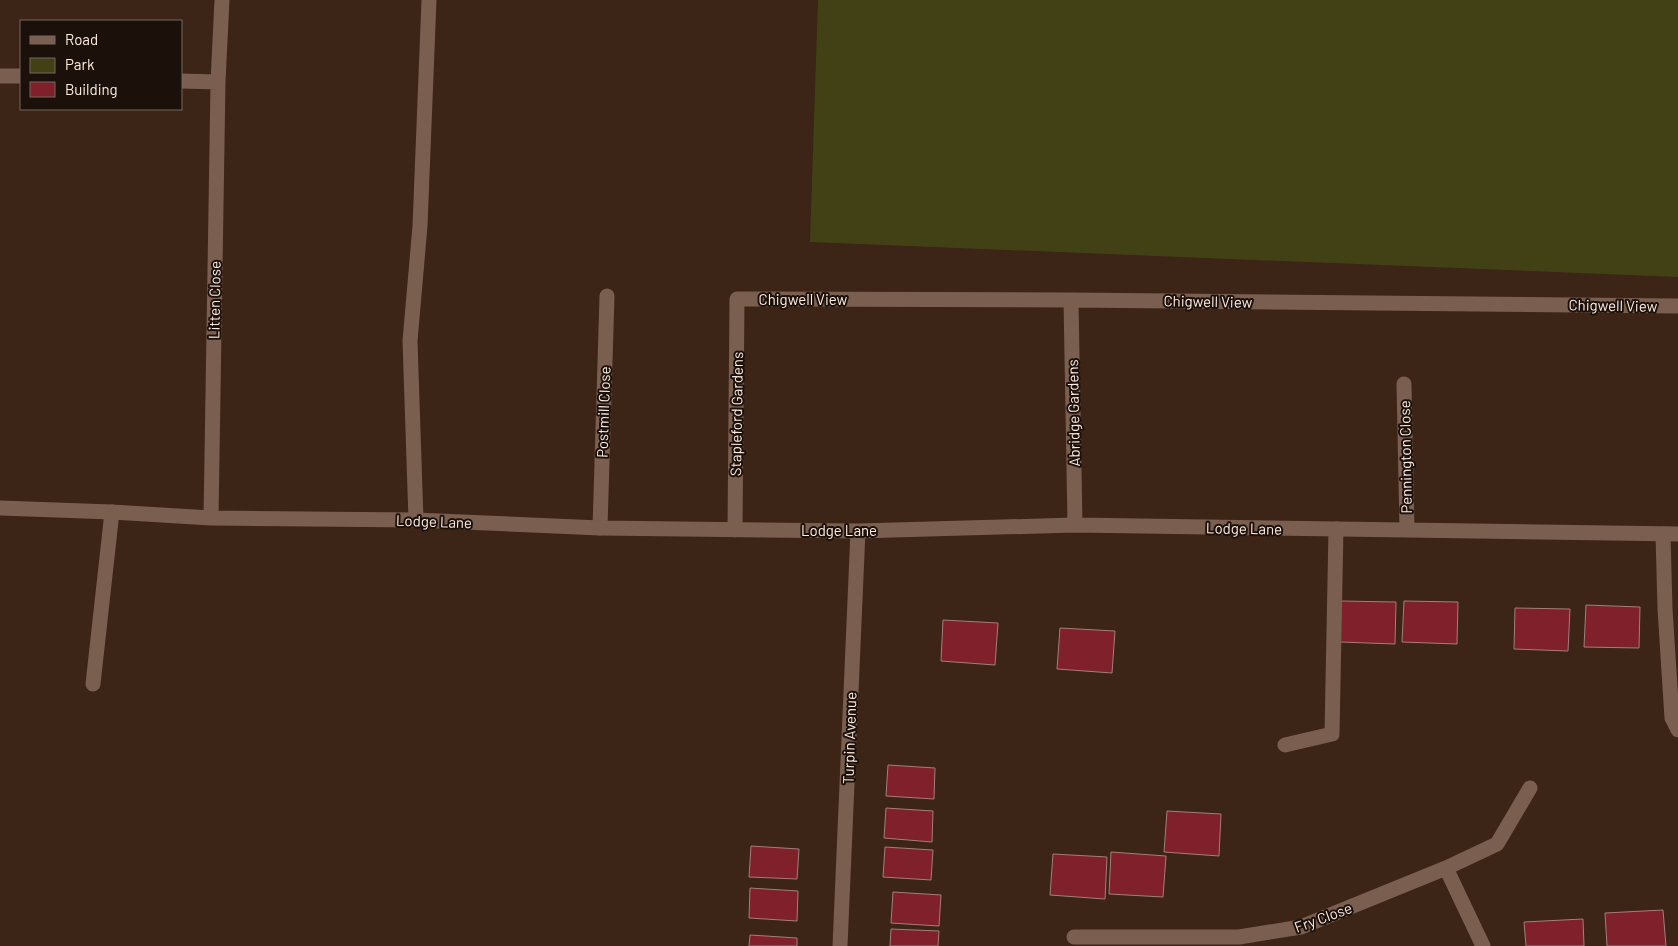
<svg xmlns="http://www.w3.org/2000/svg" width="1678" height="946" font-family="Barlow,sans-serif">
	<rect width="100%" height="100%" fill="#3c2416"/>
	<path fill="#424116" d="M818 0H1678V277L810 242Z"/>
	<path fill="#7f202b" stroke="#a27f7e" d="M1341 601 1396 602 1395 644 1340 642Z
		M1404 601 1458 602 1457 644 1402 642Z
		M1586 605 1640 607 1639 648 1584 647Z
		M1515 608 1570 609 1568 651 1514 649Z
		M943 620 998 623 995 665 941 661Z
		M1060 628 1115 631 1112 673 1057 669Z
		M888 765 935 768 934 799 886 796Z
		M886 808 933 811 932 842 884 838Z
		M1167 811 1221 814 1219 856 1164 852Z
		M751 846 799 849 797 879 749 877Z
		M885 847 933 850 931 880 883 877Z
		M1111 852 1166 856 1163 897 1109 894Z
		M1053 854 1107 857 1105 899 1050 895Z
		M750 888 798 891 797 921 749 918Z
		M893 892 941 895 939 926 891 923Z
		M1663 910 1666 946H1607L1605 913Z
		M1583 919 1584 946H1526L1524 922Z
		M891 929 939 931 938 946H890Z
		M750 935 797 938V946H749Z"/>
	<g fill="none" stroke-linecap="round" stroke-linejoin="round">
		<path stroke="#7a5e4f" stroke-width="15" d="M416 520 410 341 420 226 429 0
			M600 528 607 296
			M1663 534 1665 609 1672 718 1678 730
			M93 684 112 512
			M1285 745 1332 734 1336 529"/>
		<path stroke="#7a5e4f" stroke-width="15" d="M0 76H21
			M181 81 218 82
			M1071 300 1075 525
			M1404 384 1407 530
			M0 508 112 512 211 518 416 520 600 528 858 531 1075 525 1678 534
			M211 518 218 82 222 0
			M735 530 737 299 1071 300 1678 306
			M1446 868 1483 946
			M1074 937H1239L1301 927 1446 868 1497 844 1530 788
			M840 946 858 531"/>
	</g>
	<g text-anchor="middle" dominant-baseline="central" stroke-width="4" stroke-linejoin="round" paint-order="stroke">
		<g font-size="15" fill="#fdece4" stroke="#1b100a">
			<text x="803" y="299">Chigwell View</text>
			<text transform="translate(214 300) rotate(-89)">Litten Close</text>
			<text transform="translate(1208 301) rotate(1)">Chigwell View</text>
			<text transform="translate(1613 305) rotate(1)">Chigwell View</text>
			<text transform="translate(603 412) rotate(-88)">Postmill Close</text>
			<text transform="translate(1073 413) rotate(-91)">Abridge Gardens</text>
			<text transform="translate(736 414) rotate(-89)">Stapleford Gardens</text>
			<text transform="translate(1405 457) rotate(-91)">Pennington Close</text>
			<text transform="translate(434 521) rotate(2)">Lodge Lane</text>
			<text transform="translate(1244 528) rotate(1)">Lodge Lane</text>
			<text x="839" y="530">Lodge Lane</text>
			<text transform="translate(849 738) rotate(-88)">Turpin Avenue</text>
			<text transform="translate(1323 917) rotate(-20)">Fry Close</text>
		</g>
	</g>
	<rect x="20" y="20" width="162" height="90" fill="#1b100a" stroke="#756861"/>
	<rect x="30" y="36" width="25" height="8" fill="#7a5e4f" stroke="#756861"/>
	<text x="65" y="45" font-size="15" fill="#fdece4">Road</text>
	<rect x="30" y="58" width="25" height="15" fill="#424116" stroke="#756861"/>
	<text x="65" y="70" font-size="15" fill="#fdece4">Park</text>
	<rect x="30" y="82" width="25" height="15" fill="#7f202b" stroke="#756861"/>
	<text x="65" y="95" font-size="15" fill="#fdece4">Building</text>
</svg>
